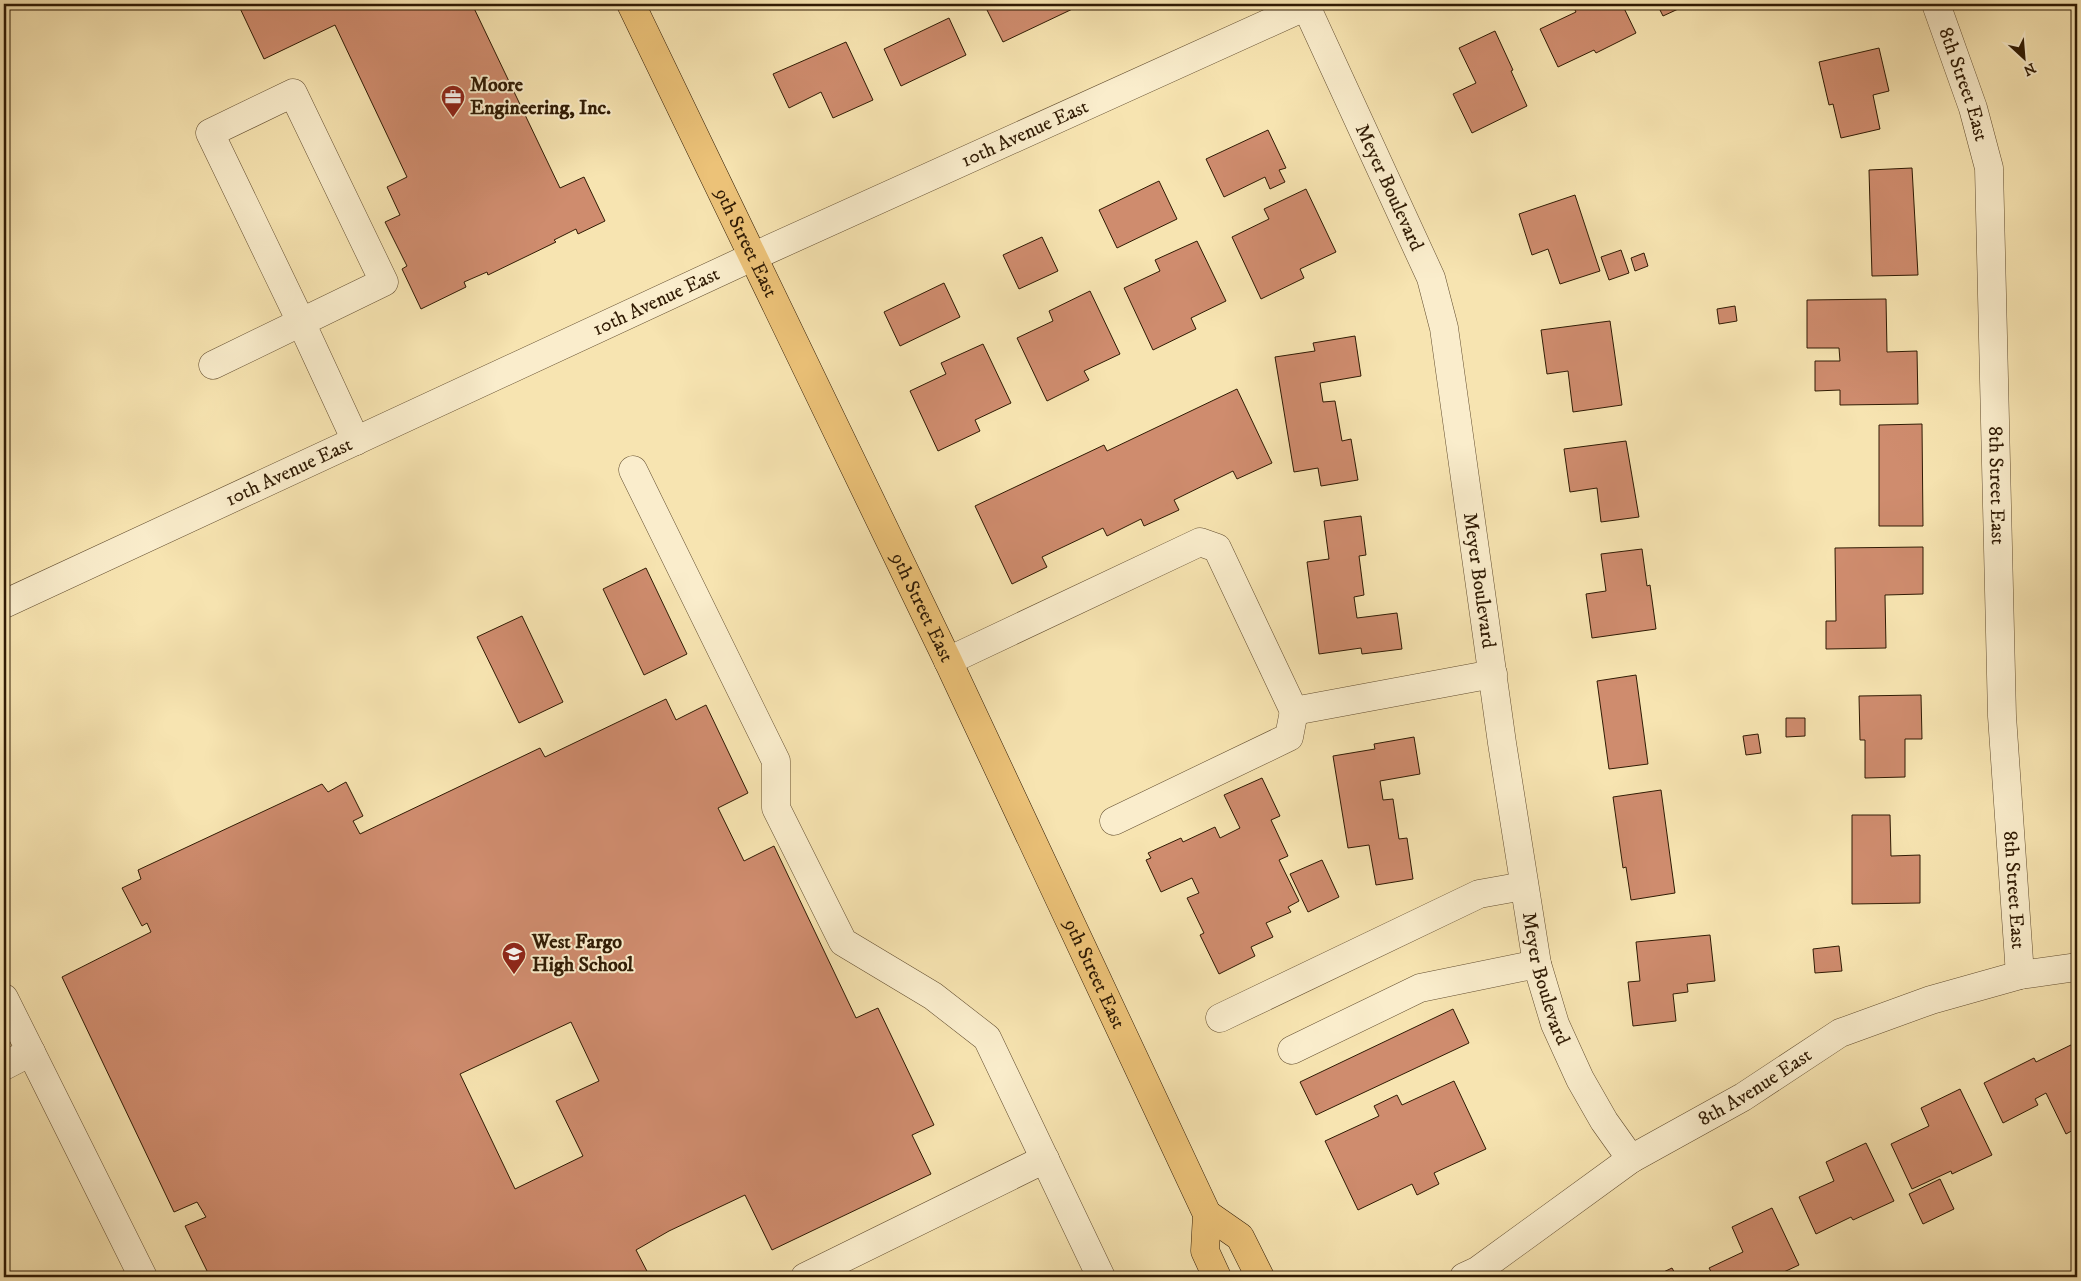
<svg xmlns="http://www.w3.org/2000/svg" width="2081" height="1281" font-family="'IM FELL DW Pica',serif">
	<rect width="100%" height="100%" fill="#f7e4b1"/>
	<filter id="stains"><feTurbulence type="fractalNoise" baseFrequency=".004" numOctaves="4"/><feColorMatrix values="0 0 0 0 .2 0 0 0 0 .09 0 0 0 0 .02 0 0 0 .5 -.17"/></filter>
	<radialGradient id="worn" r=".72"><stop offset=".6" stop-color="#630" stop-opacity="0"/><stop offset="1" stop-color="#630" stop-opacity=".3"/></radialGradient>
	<path fill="#cf8c6e" stroke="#301b04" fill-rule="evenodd" d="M238 4H472L560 188 584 177 605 221 578 234 576 229 554 240 556 242 488 275 487 272 464 282 466 287 421 309 402 269 407 266 385 222 400 215 387 187 407 177 335 25 264 59Z
		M984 4H1083L1003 42Z
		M1572 4H1622L1636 33 1596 53 1594 50 1558 67 1540 29 1576 12Z
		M1657 4H1689L1663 16Z
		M949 18 966 55 901 86 884 49Z
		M1495 31 1513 70 1511 71 1527 106 1472 133 1453 94 1476 83 1459 48Z
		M846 42 873 100 833 118 821 92 789 108 773 74Z
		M1879 48 1889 91 1873 95 1880 129 1841 138 1833 104 1829 105 1819 62Z
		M1268 130 1286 168 1279 170 1285 182 1270 189 1265 177 1224 197 1206 159Z
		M1912 168 1918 275 1872 276 1869 170Z
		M1159 181 1177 219 1117 248 1099 210Z
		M1306 189 1336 252 1300 269 1304 278 1261 299 1232 237 1269 219 1264 209Z
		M1575 195 1600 271 1560 284 1548 249 1532 255 1519 214Z
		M1042 237 1058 271 1019 289 1003 255Z
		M1197 241 1226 301 1191 318 1196 329 1153 350 1124 288 1160 271 1155 260Z
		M1621 250 1629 273 1609 280 1601 257Z
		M1644 253 1648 266 1635 271 1631 258Z
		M944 283 960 317 900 346 884 312Z
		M1090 291 1120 354 1084 371 1089 380 1047 401 1017 338 1053 321 1049 311Z
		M1886 299 1887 352 1917 351 1918 404 1840 405V390L1815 391V361H1840L1839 348H1807V300Z
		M1735 306 1737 321 1719 324 1717 309Z
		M1610 321 1622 405 1573 412 1568 371 1547 374 1541 330Z
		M1355 336 1361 376 1320 383 1323 402 1335 401 1342 441 1351 439 1358 480 1321 486 1318 468 1294 472 1275 357 1315 351 1313 343Z
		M983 344 1011 403 975 420 980 431 938 451 910 391 946 374 941 363Z
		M1237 389 1272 463 1237 479 1233 471 1174 500 1179 510 1144 526 1141 519 1107 536 1103 528 1042 557 1047 567 1012 584 975 506 1104 445 1107 451Z
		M1922 424 1923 526H1879V425Z
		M1626 441 1639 517 1601 522 1597 488 1570 492 1564 449Z
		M1361 516 1366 555 1359 556 1364 595 1354 597 1357 618 1397 613 1402 649 1362 654 1361 648 1319 654 1307 562 1329 559 1324 521Z
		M1923 547V594L1885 595 1886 648 1826 649V621H1836L1835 548Z
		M1642 549 1647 586 1650 585 1656 629 1592 638 1586 594 1606 591 1601 554Z
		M646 568 687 654 644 675 603 589Z
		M522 616 563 702 519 723 477 637Z
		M1636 675 1648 764 1609 769 1597 681Z
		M1921 695 1922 739H1905V777L1865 778V740H1860L1859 696Z
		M666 699 676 720 706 705 748 793 718 808 744 861 774 846 856 1018 878 1008 934 1125 912 1135 931 1174 772 1250 745 1195 669 1231 636 1250 650 1277H271L268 1272 257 1277H210L185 1226 206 1217 197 1202 174 1212 62 977 151 932 147 923 142 926 122 888 141 879 138 870 322 784 328 792 346 782 363 816 353 821 360 834 540 748 545 757ZM571 1022 599 1081 556 1101 583 1156 515 1189 460 1074Z
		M1786 718H1805V736L1786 737Z
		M1758 734 1761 753 1746 755 1743 736Z
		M1414 737 1420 774 1380 781 1383 800 1393 799 1399 839 1407 838 1413 879 1376 885 1369 845 1348 848 1333 756 1375 749 1374 744Z
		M1262 778 1280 816 1271 820 1288 856 1279 860 1299 901 1288 907 1291 912 1266 923 1273 937 1251 947 1255 956 1219 974 1200 935 1204 933 1187 898 1199 893 1192 878 1161 892 1146 860 1151 858 1148 853 1181 838 1183 842 1215 827 1220 838 1240 828 1224 795Z
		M1661 790 1675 893 1631 900 1626 867 1623 868 1613 797Z
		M1852 815H1890L1891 856 1920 855V903L1852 904Z
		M1322 860 1339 897 1308 912 1290 874Z
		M1710 935 1715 981 1687 984 1688 992 1673 994 1676 1021 1633 1026 1628 982 1640 981 1636 942Z
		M1839 946 1842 971 1815 973 1813 949Z
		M1453 1009 1469 1043 1316 1115 1300 1082Z
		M2075 1043 2077 1049V1128L2066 1134 2046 1093 2035 1099 2038 1105 2003 1123 1984 1083 2034 1058 2036 1062Z
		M1454 1081 1486 1149 1434 1173 1439 1184 1417 1195 1412 1184 1358 1210 1325 1141 1379 1116 1374 1106 1397 1095 1402 1105Z
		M1960 1089 1992 1155 1952 1174 1951 1171 1912 1189 1891 1144 1929 1126 1921 1108Z
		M1866 1143 1894 1201 1853 1220 1851 1217 1816 1234 1799 1197 1834 1181 1826 1162Z
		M1940 1179 1954 1209 1923 1224 1909 1194Z
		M1772 1208 1799 1265 1773 1277H1714L1709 1268 1743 1252 1732 1227Z
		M1672 1268 1677 1277H1653Z"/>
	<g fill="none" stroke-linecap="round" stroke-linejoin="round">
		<defs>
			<g id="minor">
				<path id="s1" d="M1305 4 1431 278 1444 328 1502 743 1537 964 1555 1024 1580 1079 1604 1121 1631 1159"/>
				<path id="s2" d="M1936 4 1973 108 1989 168 2002 716 2020 975"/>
				<path d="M213 365 384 282 293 93 210 133 301 322 356 441"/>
				<path d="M633 470 776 761V808L843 942 933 996 987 1038 1101 1277"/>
				<path id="s3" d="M4 604 752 257 1311 4"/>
				<path d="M948 661 1200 542 1217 548 1294 711 1493 674"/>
				<path d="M1114 821 1289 737 1294 711"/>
				<path d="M4 998 143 1277"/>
				<path d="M1220 1018 1479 894 1524 886"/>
				<path d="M1292 1050 1420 988 1537 964"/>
				<path d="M4 1066 31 1052"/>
				<path d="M805 1277 1045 1159"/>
				<path id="s4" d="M1464 1277 1477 1271 1631 1159 1743 1097 1840 1033 1931 1000 2020 975 2077 967"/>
			</g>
			<g id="major">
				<path id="s5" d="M631 4 948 661 1207 1214 1205 1251 1217 1277"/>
				<path d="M1207 1214 1240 1237 1260 1277"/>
			</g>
		</defs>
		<use href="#minor" stroke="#624d2f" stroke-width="29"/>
		<use href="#major" stroke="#301b04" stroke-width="29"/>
		<use href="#minor" stroke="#faedcc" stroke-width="28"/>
		<use href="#major" stroke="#ecc278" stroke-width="28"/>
	</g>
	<defs>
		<symbol id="office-pin" viewBox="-11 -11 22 30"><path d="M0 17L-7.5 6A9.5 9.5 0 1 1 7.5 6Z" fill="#8f2418" stroke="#faedcc"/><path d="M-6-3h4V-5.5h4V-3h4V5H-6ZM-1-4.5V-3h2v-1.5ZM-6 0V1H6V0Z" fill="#fff"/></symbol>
		<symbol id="school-pin" viewBox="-11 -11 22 30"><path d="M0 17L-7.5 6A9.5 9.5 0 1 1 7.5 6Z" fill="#8f2418" stroke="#faedcc"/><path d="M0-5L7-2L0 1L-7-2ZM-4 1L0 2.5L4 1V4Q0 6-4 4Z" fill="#fff"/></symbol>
	</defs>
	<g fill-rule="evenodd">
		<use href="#office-pin" x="439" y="83" width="28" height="38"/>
		<use href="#school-pin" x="500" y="940" width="28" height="38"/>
	</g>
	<g text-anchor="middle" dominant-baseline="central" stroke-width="4" stroke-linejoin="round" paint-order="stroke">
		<g font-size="20" font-weight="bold" fill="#301b04" stroke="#faedcc" text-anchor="start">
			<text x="470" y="85">Moore<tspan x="470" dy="23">Engineering, Inc.</tspan></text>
			<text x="532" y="942">West Fargo<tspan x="532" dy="23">High School</tspan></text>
		</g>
		<g font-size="20" fill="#301b04" stroke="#faedcc">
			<text stroke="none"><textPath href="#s2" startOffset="85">8th Street East</textPath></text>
			<text stroke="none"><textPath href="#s3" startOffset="1124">10th Avenue East</textPath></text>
			<text stroke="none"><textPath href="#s1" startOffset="202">Meyer Boulevard</textPath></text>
			<text stroke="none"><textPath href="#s5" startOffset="265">9th Street East</textPath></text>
			<text stroke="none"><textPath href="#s3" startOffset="719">10th Avenue East</textPath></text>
			<text stroke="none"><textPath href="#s3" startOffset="314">10th Avenue East</textPath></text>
			<text stroke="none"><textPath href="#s2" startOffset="490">8th Street East</textPath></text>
			<text stroke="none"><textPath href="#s1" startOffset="608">Meyer Boulevard</textPath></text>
			<text stroke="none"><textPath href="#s5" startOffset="670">9th Street East</textPath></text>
			<text stroke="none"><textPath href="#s2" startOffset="895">8th Street East</textPath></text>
			<text stroke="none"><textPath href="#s5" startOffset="1075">9th Street East</textPath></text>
			<text stroke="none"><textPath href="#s1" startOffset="1012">Meyer Boulevard</textPath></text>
			<text stroke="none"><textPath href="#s4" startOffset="348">8th Avenue East</textPath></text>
		</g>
	</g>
	<rect width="2081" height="1281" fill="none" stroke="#f7e4b1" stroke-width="20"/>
	<rect x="5" y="5" width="2071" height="1271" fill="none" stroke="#301b04" stroke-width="2.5"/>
	<rect x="10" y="10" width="2061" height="1261" fill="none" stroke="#301b04"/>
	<g transform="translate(2024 58) rotate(154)" stroke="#faedcc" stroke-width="4" paint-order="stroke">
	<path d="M0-4L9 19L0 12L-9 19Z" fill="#301b04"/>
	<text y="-8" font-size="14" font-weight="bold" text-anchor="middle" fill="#301b04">N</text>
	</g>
	<rect width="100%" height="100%" filter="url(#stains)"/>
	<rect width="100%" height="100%" fill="url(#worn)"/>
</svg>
